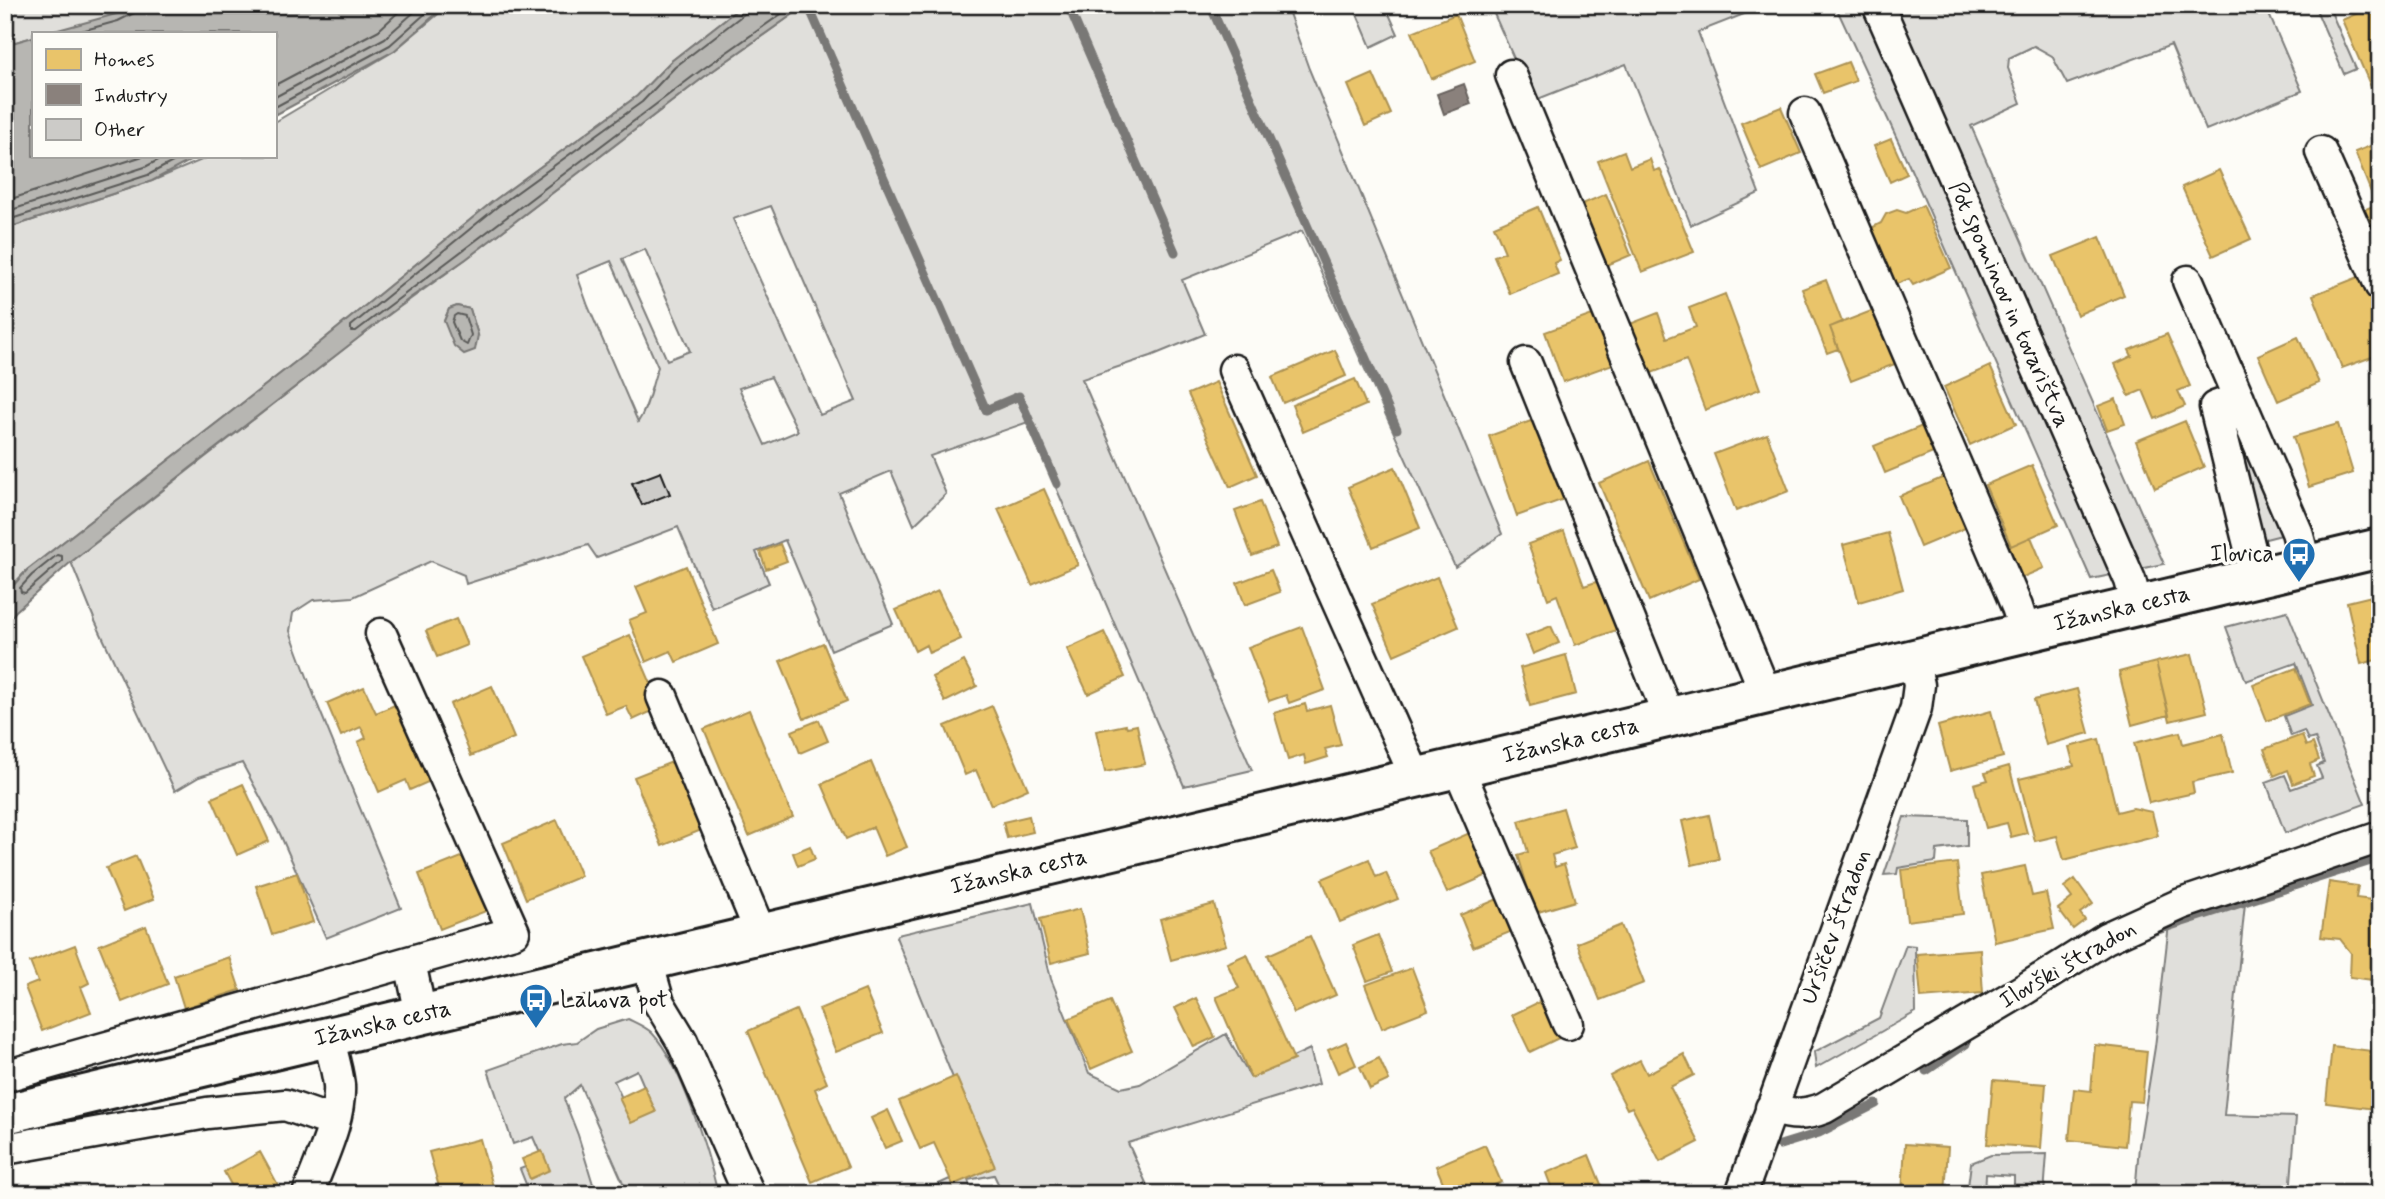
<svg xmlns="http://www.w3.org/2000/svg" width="2385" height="1199" font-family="Mynerve,sans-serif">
	<rect width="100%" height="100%" fill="#fdfcf7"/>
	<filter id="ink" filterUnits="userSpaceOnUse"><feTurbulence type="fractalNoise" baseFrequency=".0143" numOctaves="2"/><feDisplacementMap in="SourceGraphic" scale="14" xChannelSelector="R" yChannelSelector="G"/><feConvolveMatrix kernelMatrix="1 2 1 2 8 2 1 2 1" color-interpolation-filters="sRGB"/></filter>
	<g filter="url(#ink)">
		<path fill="#e0dfdb" stroke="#7e7e7c" stroke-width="2" fill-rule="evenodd" d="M5 5H136C107 18 65 33 33 33V37L5 45Z
			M449 5H743L670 62 637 96 492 202 312 349 27 570 5 593V229L152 181 211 156H275V122L394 51Z
			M806 5H1286L1309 69 1502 534 1455 567 1302 231 1182 280 1205 334 1151 356 1082 379 1252 770 1184 786 1028 422 930 456 946 494 914 525 891 471 839 493 893 624 831 650 785 540 756 552 769 583 712 608 678 527 597 558 588 545 466 584 464 575 431 561 353 597 313 600 293 613 290 631 318 706 401 908 326 938 280 834 242 763 199 777 175 791 95 621 71 562 372 327 466 259 704 77ZM771 206 856 401 820 415 733 219ZM645 249 690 351 667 360 622 259ZM611 261 658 367C651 385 649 406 638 422L588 306 577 275ZM457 306 470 309 478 335 444 321 449 309ZM771 377 798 431 765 445 739 388Z
			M1353 5H1385L1398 34 1371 47Z
			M1490 5H1767L1698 32 1759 193 1691 225 1626 64 1533 101Z
			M1835 5H1868L2116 574 2091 579 1905 156Z
			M1888 5H2265L2302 91 2206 130 2171 45 2067 84 2052 56 2034 46 2009 58 2008 68 2021 103 1971 126 2164 564 2135 570Z
			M2314 5H2328L2356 69 2344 74Z
			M2254 454 2289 533 2258 541 2236 460Z
			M2287 611 2365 804 2285 833 2266 782 2285 775 2291 789 2322 778 2317 766 2324 763 2315 738 2308 740 2304 731 2291 736 2284 716 2312 705 2296 663 2246 681 2226 627Z
			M1904 817 1967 819V846L1937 850 1936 862 1898 868 1897 874 1884 875Z
			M2234 898 2245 903 2224 1115 2296 1117 2290 1194H2135L2139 1146 2155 1047 2169 924Z
			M1033 903 1051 979 1089 1073 1121 1088 1140 1084 1226 1034 1250 1077 1310 1049 1319 1084 1128 1143 1151 1194H1003L994 1175 968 1180 973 1194H917L987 1162 896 937 897 935Z
			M1906 945 1915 946 1916 1012 1816 1068 1814 1052 1879 1018Z
			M628 1019C636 1023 646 1027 652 1033 681 1063 708 1152 718 1194H628L580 1085 564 1099 578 1135 596 1194H530L520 1169 543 1160 533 1137 513 1144 488 1070 562 1044 577 1042 596 1029ZM637 1070 650 1100 627 1109 614 1081Z
			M2047 1154 2044 1194H2014V1176L1986 1174 1985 1194H1967L1971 1163 1991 1155Z"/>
		<path fill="#b7b6b2" stroke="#797876" stroke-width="2" d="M136 5H446L394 51 275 115V33H47L116 14Z
			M743 5H806L704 77 466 259 410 298 189 469 71 562 16 611 5 625V595L27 570 312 349 492 202 637 96 670 62Z
			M33 37V156H199L152 181 5 229V45Z
			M457 306 470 309 478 335 475 350 464 354 454 346 444 321 449 309Z"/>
		<path fill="#e9c46a" stroke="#ac9253" stroke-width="2" d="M2376 5H2380V83L2371 87 2342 20Z
			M1456 14 1475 61 1431 79 1412 32Z
			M1848 62 1856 81 1823 93 1815 74Z
			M1373 74 1391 114 1365 126 1348 85Z
			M1781 107 1801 153 1761 170 1741 123Z
			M1891 139 1907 174 1890 182 1874 146Z
			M2380 142V267L2358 212 2376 205 2355 152Z
			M1624 151 1630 167 1650 159 1654 171 1660 169 1694 252 1642 272 1598 161Z
			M2219 170 2251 239 2213 256 2182 187Z
			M1606 194 1631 255 1605 266 1580 205Z
			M1923 205 1951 268 1913 285 1909 279 1891 286 1866 231 1881 223 1886 214 1897 210 1906 213Z
			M1538 207 1560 260 1554 263 1558 274 1510 294 1494 256 1505 252 1494 226Z
			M2100 237 2124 295 2077 315 2053 256Z
			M2361 276 2380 323V354L2342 368 2313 295Z
			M1826 280 1842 322 1830 327 1838 349 1827 353 1802 289Z
			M1725 294 1760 389 1705 410 1686 360 1649 374 1630 324 1658 313 1667 338 1696 327 1689 308Z
			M1879 308 1900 362 1851 381 1830 327Z
			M1595 314 1613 364 1563 382 1545 332Z
			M2167 334 2190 386 2178 391 2185 406 2155 419 2143 390 2129 396 2115 364 2132 356 2129 350Z
			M2298 337 2319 383 2278 401 2258 355Z
			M1335 350 1346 376 1283 403 1272 377Z
			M1990 366 2016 424 1970 445 1944 387Z
			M1355 379 1366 405 1303 432 1292 405Z
			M1216 382 1257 475 1230 487 1188 394Z
			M2116 399 2125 424 2107 430 2098 406Z
			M1542 417 1570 497 1517 516 1489 436Z
			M2185 421 2204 467 2155 488 2136 441Z
			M1927 424 1938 451 1885 473 1874 446Z
			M2338 424 2353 473 2309 487 2293 437Z
			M1767 434 1789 491 1736 511 1714 454Z
			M1649 461 1699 579 1649 601 1599 483Z
			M2032 465 2058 525 2011 546 1985 485Z
			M1395 467 1420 528 1373 547 1348 487Z
			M1949 475 1970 526 1920 547 1899 496Z
			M1044 489 1078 565 1032 585 998 509Z
			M1260 502 1277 547 1252 556 1235 511Z
			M1564 531 1584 586 1608 578 1625 627 1575 645 1557 595 1548 599 1528 544Z
			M1888 533 1903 589 1859 602 1843 545Z
			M2031 537 2044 568 2016 580 2001 545 2009 541 2011 546Z
			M780 544 787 561 766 569 760 552Z
			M686 566 718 644 676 662 671 651 646 662 629 620 647 613 636 587Z
			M1271 570 1280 592 1245 605 1237 583Z
			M1437 577 1458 627 1394 655 1372 604Z
			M938 591 961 639 929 653 926 645 915 651 896 610Z
			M2380 594V659L2361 664 2347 602Z
			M456 619 467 645 437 657 426 631Z
			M1551 626 1559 643 1533 654 1526 636Z
			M1302 627 1325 690 1289 703 1286 695 1269 701 1248 647Z
			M1104 632 1125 677 1088 694 1067 649Z
			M630 635 661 707 633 720 626 706 606 714 581 656Z
			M823 643 847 701 804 719 780 661Z
			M2192 654 2207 712 2170 721 2156 662Z
			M1566 655 1576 694 1530 706 1520 668Z
			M964 661 977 686 945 702 932 677Z
			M2156 662 2169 715 2132 725 2119 672Z
			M2296 668 2310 704 2267 721 2253 685Z
			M492 686 514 738 471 756 450 704Z
			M364 687 376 713 404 701 437 778 410 790 406 780 379 792 358 742 366 738 361 727 341 736 327 703Z
			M2077 689 2089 733 2046 745 2034 700Z
			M1305 704 1307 711 1330 705 1341 745 1325 749 1328 757 1306 764 1304 755 1288 760 1274 713Z
			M992 706 1028 789 991 805 976 770 965 775 945 726Z
			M749 710 793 817 749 836 704 729Z
			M1991 711 2003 757 1950 771 1938 726Z
			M819 720 828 741 800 753 792 731Z
			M1126 725 1127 727 1137 725 1145 764 1105 772 1096 731Z
			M2180 732 2183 744 2223 734 2232 773 2192 782 2194 793 2149 803 2134 743Z
			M2302 735 2306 746 2313 743 2319 760 2310 764 2314 776 2293 784 2288 770 2274 776 2264 749Z
			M2099 739 2117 812 2133 808 2152 812 2158 836 2064 860 2057 836 2035 841 2019 779 2074 766 2069 747Z
			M682 758 709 827 662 846 634 777Z
			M871 762 907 847 885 856 873 827 846 839 822 784Z
			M2009 766 2027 833 2011 837 2007 823 1986 828 1974 784 1988 780 1985 773Z
			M243 784 269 841 237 855 212 798Z
			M1563 808 1575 848 1552 855 1555 867 1564 864 1575 901 1535 913 1518 855 1528 852 1519 821Z
			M1709 815 1719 859 1692 865 1682 821Z
			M1029 816 1033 832 1007 838 1003 822Z
			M557 820 581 876 526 899 503 843Z
			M1472 832 1490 874 1447 893 1428 851Z
			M810 846 815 859 798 866 793 853Z
			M469 854 491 909 440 929 419 874Z
			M136 856 154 899 124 911 106 868Z
			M1369 859 1376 877 1386 873 1398 899 1340 922 1322 879Z
			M1957 863 1963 914 1907 921 1901 870Z
			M2025 866 2032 896 2046 893 2054 929 1995 942 1981 875Z
			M297 873 313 922 272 935 256 886Z
			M2075 879 2093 904 2080 913 2085 920 2073 929 2058 909 2072 898 2064 887Z
			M2329 882 2358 886 2356 898 2380 901V981L2350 977 2351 953 2340 939 2321 937Z
			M1507 895 1520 928 1473 947 1460 915Z
			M1214 904 1226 945 1171 960 1160 919Z
			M1080 909 1090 953 1051 963 1040 919Z
			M1621 925 1644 983 1600 1000 1577 943Z
			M146 926 168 984 122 1002 99 945Z
			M1378 935 1392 972 1367 981 1353 945Z
			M1310 936 1336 995 1294 1013 1268 955Z
			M75 945 89 983 81 987 91 1012 42 1031 25 987 38 982 30 962Z
			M1980 949 1983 993 1921 998 1917 954Z
			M1247 954 1294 1060 1251 1078 1216 997 1239 988 1227 963Z
			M229 957 240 990 184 1008 174 976Z
			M1412 968 1428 1010 1382 1028 1365 985Z
			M865 990 883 1033 836 1052 819 1009Z
			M1196 998 1215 1037 1194 1047 1175 1008Z
			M1545 999 1563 1036 1530 1052 1512 1015Z
			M1110 1001 1132 1051 1091 1069 1068 1019Z
			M796 1010 827 1083 815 1089 848 1167 812 1182 748 1031Z
			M1346 1042 1356 1065 1338 1073 1328 1050Z
			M2095 1045 2147 1051 2142 1102 2129 1101 2125 1146 2069 1140 2074 1089 2091 1091Z
			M2332 1046 2380 1052 2375 1109 2326 1103Z
			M1684 1054 1694 1075 1670 1087 1699 1142 1660 1162 1632 1107 1627 1109 1610 1076 1640 1060 1647 1074Z
			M1379 1058 1389 1080 1370 1089 1360 1067Z
			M956 1076 995 1167 953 1185 934 1143 920 1149 899 1101Z
			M1993 1080 2046 1084 2041 1148 1987 1144Z
			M644 1086 656 1112 631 1123 619 1098Z
			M888 1110 902 1141 885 1148 871 1118Z
			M480 1139 495 1194H441L429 1152Z
			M1905 1144 1948 1147 1945 1194H1902Z
			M1485 1145 1501 1182 1475 1194H1448L1436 1166Z
			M542 1151 550 1170 530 1179 522 1159Z
			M260 1152 283 1194H236L224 1172Z
			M1589 1155 1605 1194H1554L1546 1173Z"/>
		<path fill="#8a817c" stroke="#69635f" stroke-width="2" d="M1464 84 1471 104 1444 114 1437 94Z"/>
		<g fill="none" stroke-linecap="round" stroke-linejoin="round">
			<path stroke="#5a5a58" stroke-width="2" d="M746 5 744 14 675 67 642 102 497 207 351 326V331H356L700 71 794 5
				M74 33 118 21 134 13 136 5
				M275 85 379 30 406 5
				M275 97 385 38 422 5
				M275 107 390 45 435 5
				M5 201 143 156
				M5 212 145 167 166 156
				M5 221 148 175 184 156
				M457 314 465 316 471 335 467 345 460 341 452 322 454 316Z
				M57 555 62 556V561L25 593 21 592 20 588 32 575Z"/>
			<path stroke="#797876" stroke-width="9" d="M808 5 986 410 1019 396 1057 484
				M1068 5 1175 252
				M1210 5 1397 429
				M2155 931 2380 858
				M1926 1071 1966 1044
				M1780 1145 1819 1133 1876 1104"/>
		</g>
		<path fill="#cccbc8" stroke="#1c1c1c" stroke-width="2" d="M661 472 670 494 642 505 632 483Z"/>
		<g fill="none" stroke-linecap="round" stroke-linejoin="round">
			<defs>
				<path id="minor" d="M1878 5 2130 580 2137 606
					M1511 75 1766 694
					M1805 113 2017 607 2025 632
					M2321 152 2380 285
					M2188 281 2297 532 2306 566
					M1526 363 1669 717
					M1234 370 1416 778
					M2239 398 2215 407 2257 577
					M662 696 761 934
					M1458 767 1568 1024
					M647 961 659 1003 682 1041 749 1194
					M410 962 421 1015
					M5 1076 514 932 381 634
					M1771 1108C1791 1115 1804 1116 1824 1108L2025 989 2106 938 2181 904 2380 837
					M5 1149 207 1113 285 1105 334 1122
					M308 1194C320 1160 341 1121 339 1085 337 1068 332 1053 328 1037
					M1741 1194 1916 708 1919 685 1913 659"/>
				<path id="major" d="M5 1114 2380 548"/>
			</defs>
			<use href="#minor" stroke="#1c1c1c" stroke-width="35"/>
			<use href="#major" stroke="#1c1c1c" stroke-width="44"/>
			<use href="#minor" stroke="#fdfcf7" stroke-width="30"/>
			<use href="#major" stroke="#fdfcf7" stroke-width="38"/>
		</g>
	</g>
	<defs>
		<symbol id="bus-pin" viewBox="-11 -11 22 30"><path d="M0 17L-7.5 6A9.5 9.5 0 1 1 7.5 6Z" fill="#1f6fb2" stroke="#fdfcf7"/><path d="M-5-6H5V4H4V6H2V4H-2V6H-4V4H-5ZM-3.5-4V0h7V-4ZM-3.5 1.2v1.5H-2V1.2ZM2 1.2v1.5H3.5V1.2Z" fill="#fff"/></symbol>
	</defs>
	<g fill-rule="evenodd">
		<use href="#bus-pin" x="2280" y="535" width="38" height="52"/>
		<use href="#bus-pin" x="517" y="981" width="38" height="52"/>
	</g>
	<g text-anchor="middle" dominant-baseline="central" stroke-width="7" stroke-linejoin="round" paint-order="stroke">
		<g font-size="24" fill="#1c1c1c" stroke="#fdfcf7">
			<text transform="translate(2009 305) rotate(66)">Pot spominov in tovarištva</text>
			<text transform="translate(2122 609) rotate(-13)">Ižanska cesta</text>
			<text transform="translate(1571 741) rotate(-13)">Ižanska cesta</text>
			<text transform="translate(1019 872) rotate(-13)">Ižanska cesta</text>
			<text transform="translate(1836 927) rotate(-70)">Uršičev štradon</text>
			<text transform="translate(2068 965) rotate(-30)">Ilovški štradon</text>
			<text transform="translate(383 1024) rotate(-13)">Ižanska cesta</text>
		</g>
		<g font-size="24" fill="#1c1c1c" stroke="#fdfcf7" text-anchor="end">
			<text x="2274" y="554">Ilovica</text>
			<text x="560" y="1000" text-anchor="start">Lahova pot</text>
		</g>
	</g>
	<rect width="2385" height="1199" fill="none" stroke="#fdfcf7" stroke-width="28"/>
	<rect x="14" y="14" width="2357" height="1171" fill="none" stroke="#1c1c1c" stroke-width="2.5" filter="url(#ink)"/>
	<rect x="32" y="32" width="245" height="126" fill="#fdfcf7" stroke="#a3a29f" stroke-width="2"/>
	<rect x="46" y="49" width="35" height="21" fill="#e9c46a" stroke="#a3a29f" stroke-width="2"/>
	<text x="94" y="66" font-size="21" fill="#1c1c1c">Homes</text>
	<rect x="46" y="84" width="35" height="21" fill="#8a817c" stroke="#a3a29f" stroke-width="2"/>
	<text x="94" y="102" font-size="21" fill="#1c1c1c">Industry</text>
	<rect x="46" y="119" width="35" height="21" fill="#cccbc8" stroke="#a3a29f" stroke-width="2"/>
	<text x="94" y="136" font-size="21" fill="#1c1c1c">Other</text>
</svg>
